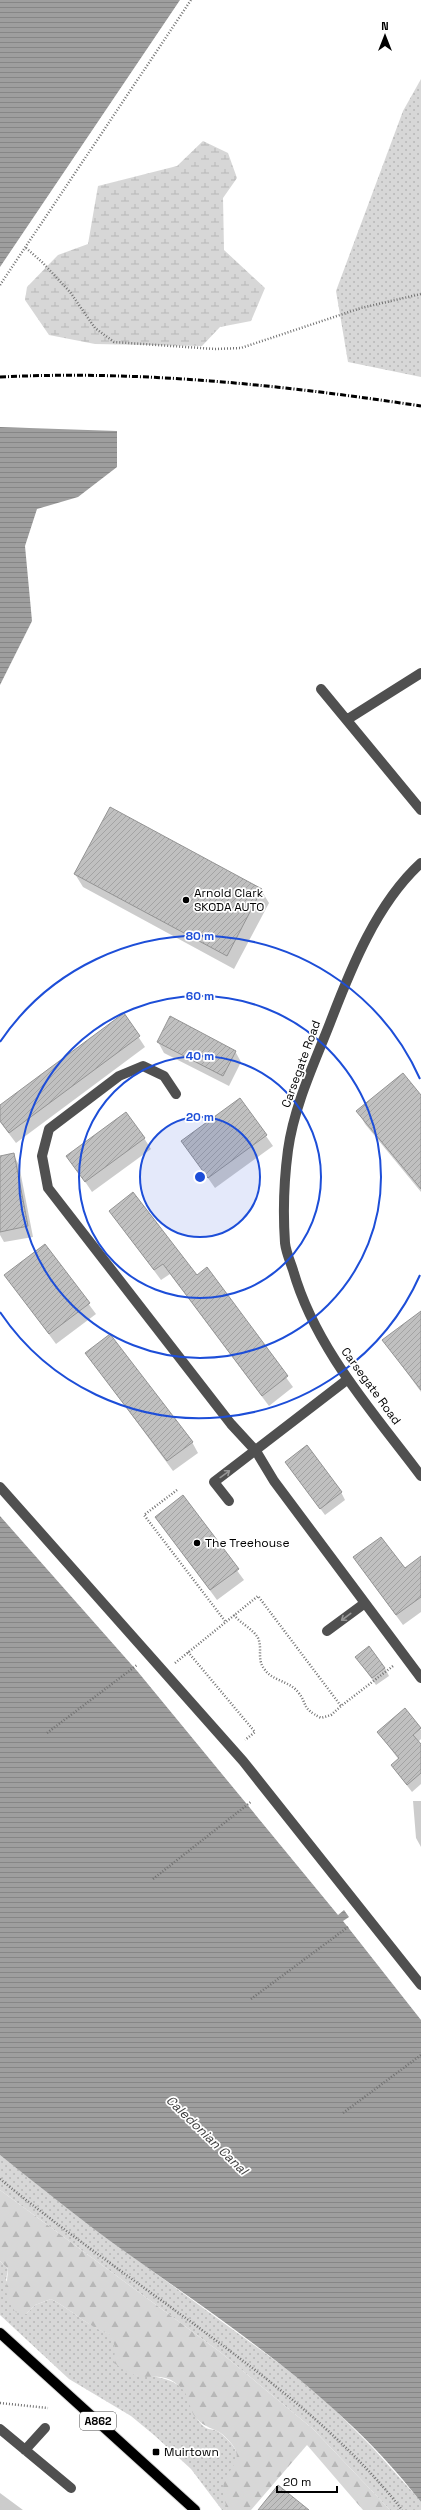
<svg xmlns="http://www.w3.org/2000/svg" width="421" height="2510" font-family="'Space Grotesk',sans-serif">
	<defs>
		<pattern id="green-dots" width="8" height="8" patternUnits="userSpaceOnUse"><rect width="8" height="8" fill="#d7d7d7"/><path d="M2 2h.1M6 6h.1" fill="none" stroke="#b7b7b7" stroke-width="1.8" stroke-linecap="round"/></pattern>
		<pattern id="forest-firs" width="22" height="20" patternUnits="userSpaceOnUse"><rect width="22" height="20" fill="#d7d7d7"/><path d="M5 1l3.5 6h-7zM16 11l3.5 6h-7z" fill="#b7b7b7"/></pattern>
		<pattern id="wetland-marsh" width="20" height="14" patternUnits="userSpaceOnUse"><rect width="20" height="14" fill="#d7d7d7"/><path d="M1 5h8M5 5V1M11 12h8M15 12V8" fill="none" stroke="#b7b7b7"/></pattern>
		<pattern id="water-rules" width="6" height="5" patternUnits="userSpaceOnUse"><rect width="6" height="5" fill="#9e9e9e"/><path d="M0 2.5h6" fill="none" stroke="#868686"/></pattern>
		<pattern id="building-hatch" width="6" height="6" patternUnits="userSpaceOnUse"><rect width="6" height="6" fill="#c0c0c0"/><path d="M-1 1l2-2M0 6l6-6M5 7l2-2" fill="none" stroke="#a3a3a3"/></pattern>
	</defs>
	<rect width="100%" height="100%" fill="#fff"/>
	<path fill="url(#green-dots)" d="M421 79V377L348 362 336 291 403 111Z
		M0 2155 125 2251 284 2367 327 2402 372 2447 416 2496 421 2502V2510H390L313 2429 220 2352 0 2190Z
		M0 2261 8 2269 6 2280 26 2314 35 2305 51 2299C72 2310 87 2326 110 2334L115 2347 135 2375C156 2376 180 2378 190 2399 194 2410 195 2421 206 2428 209 2430 214 2429 217 2431 224 2435 235 2446 237 2454 240 2463 231 2470 227 2478 220 2489 228 2498 226 2510H222L191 2469 154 2435 131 2416 69 2379 0 2315Z"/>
	<path fill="url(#forest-firs)" d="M0 2190 220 2352 313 2429 390 2510H363L307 2445 251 2510H226C227 2502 222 2496 223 2489 226 2464 253 2461 222 2434 214 2428 205 2428 197 2419 185 2406 195 2395 171 2380 159 2374 146 2379 135 2375 128 2373 120 2367 114 2363L115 2347 109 2334C87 2326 72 2310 51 2299L35 2305 26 2314 15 2312 6 2292 8 2269 0 2261Z"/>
	<path fill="url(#wetland-marsh)" d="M203 141 228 153 237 178 223 198 224 250 265 288 251 321 220 327 202 346 95 344 49 335 25 300 27 287 58 255 88 244 98 186 177 166Z"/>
	<path fill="url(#water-rules)" d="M0 0H180L0 267Z
		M0 427 117 431V467L78 497 37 509 25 546 32 621 0 685Z
		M0 1516 138 1672 338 1915 344 1910 349 1917 343 1921 421 2020V2502C342 2399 231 2327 127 2253 83 2222 42 2188 0 2155Z"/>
	<path fill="#0003" d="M75 874 261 890 269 903 234 969 83 887Z
		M124 1015 145 1047 16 1143 0 1122V1106Z
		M158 1042 235 1051 241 1062 229 1086 164 1053Z
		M421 1097V1192L365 1124 358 1111Z
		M240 1099 273 1146 215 1188 182 1141Z
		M144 1138 151 1149 92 1192 68 1156Z
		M13 1154 19 1165 33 1237 4 1242 0 1235V1157Z
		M110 1211 197 1276 207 1269 293 1387 269 1406 170 1274 161 1280Z
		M45 1245 96 1314 56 1344 5 1275Z
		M421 1312V1392L384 1341Z
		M86 1353 192 1442 198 1453 173 1471Z
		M291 1469 341 1492 345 1500 325 1515Z
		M183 1497 244 1580 217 1600 156 1517Z
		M354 1558 404 1570H421V1612L403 1625Z
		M356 1657 385 1668 389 1676 376 1685Z
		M405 1710 421 1730V1739L418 1742 421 1746V1784L412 1792 392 1766 399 1760 378 1732Z
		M413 1801H421V1847L416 1838Z
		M0 2493 23 2510H0Z"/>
	<path fill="url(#building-hatch)" stroke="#949494" d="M110 807 262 889 227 956 74 874Z
		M124 1013 140 1036 9 1133 0 1121V1105Z
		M170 1016 236 1051 223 1076 157 1042Z
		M403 1073 421 1095V1189L356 1111Z
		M240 1098 267 1135 208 1178 181 1141Z
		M126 1112 145 1138 85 1182 66 1156Z
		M14 1153 28 1226 0 1232V1156Z
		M133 1192 197 1275 207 1267 288 1376 262 1396 163 1264 154 1270 109 1211Z
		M45 1244 90 1303 49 1334 4 1275Z
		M421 1311V1390L382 1340Z
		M110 1334 193 1442 167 1461 85 1353Z
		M307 1445 342 1492 320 1509 285 1462Z
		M183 1495 239 1569 210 1590 155 1517Z
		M381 1537 405 1568 421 1556V1597L396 1615 353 1557Z
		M369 1646 385 1668 372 1678 355 1657Z
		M405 1708 421 1728 413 1735 421 1744V1773L407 1785 391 1765 399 1758 377 1732Z
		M278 2485 309 2510H258Z"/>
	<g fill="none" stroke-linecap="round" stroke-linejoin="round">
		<defs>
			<path id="major" d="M0 2333 195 2510"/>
		</defs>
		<use href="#major" stroke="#dbdbdb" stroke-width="12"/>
		<path stroke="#727272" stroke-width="2.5" stroke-dasharray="1 2" stroke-linecap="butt" d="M26 248 42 262 70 292 95 328 114 342 215 349 241 348 361 308 421 294
			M0 285 191 0
			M177 1490 144 1515 225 1621
			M234 1615C240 1623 253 1629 258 1638 263 1649 256 1659 265 1670 273 1681 289 1681 298 1692 309 1706 300 1707 321 1718L331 1715 341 1706
			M188 1652 255 1732 245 1740
			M175 1663 258 1596 341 1706 393 1666
			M47 1733 137 1665
			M153 1879 252 1801
			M251 1999 348 1927
			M343 2113 421 2055
			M0 2179C66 2233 137 2282 206 2333 276 2385 348 2440 402 2510
			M0 2403 48 2408"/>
		<path stroke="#505050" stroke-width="10" d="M321 689 421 810
			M348 719 421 673
			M421 863C377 903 351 968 330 1023 314 1064 294 1106 288 1150 284 1180 283 1214 285 1243 286 1252 290 1261 293 1270 315 1348 373 1412 421 1476
			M176 1094 164 1076 143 1066 119 1076 49 1129 42 1156 48 1188 231 1424 256 1451 274 1481 421 1678
			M0 1487 243 1761 421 1985
			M229 1501 214 1482 348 1379
			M327 1631 365 1603
			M0 2429 71 2488
			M25 2450 45 2428"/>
		<use href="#major" stroke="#000" stroke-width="10"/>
		<path stroke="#000" stroke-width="3" stroke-dasharray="6 2 1 2" stroke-linecap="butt" d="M0 377C141 370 282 385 421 406"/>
	</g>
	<defs><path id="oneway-shaft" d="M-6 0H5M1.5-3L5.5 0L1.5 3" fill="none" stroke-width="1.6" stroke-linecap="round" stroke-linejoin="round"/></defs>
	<g stroke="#969696">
		<use href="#oneway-shaft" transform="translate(225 1474) rotate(-36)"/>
		<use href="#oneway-shaft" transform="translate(346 1617) rotate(143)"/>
	</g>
	<circle cx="200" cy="1177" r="60" fill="#1d4ed8" fill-opacity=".12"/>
	<g fill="none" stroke="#1d4ed8" stroke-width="2">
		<circle cx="200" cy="1177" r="60"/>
		<circle cx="200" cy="1177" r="121"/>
		<circle cx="200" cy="1177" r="181"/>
		<path d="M420 1275A241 241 0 0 1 0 1312M0 1042A241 241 0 0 1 420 1079"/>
	</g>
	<g fill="#000" stroke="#fff" stroke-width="1.5">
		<circle cx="186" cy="900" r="4"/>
		<circle cx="197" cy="1543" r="4"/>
		<rect x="152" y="2448" width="8" height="8" rx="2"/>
	</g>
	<g text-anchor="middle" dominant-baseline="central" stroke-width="3.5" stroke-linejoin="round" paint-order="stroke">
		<rect fill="#fff" stroke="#4c4c4c" stroke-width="1" x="80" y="2412" width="36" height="18" rx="3"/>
		<g font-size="11" font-weight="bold" fill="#000">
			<text x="98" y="2421">A862</text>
		</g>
		<g font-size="12" fill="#000" stroke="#fff" text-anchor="start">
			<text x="194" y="893">Arnold Clark<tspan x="194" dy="14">SKODA AUTO</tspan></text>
			<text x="205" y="1543">The Treehouse</text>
			<text x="164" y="2452">Muirtown</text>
		</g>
		<g font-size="12" fill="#000" stroke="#fff">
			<text transform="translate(301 1064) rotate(-70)">Carsegate Road</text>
			<text transform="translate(371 1386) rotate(54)">Carsegate Road</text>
		</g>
		<g font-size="13" font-style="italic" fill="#3f3f3f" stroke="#fff">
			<text transform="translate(207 2135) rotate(44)">Caledonian Canal</text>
		</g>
	</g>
	<circle cx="200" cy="1177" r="6" fill="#1d4ed8" stroke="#fff" stroke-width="2"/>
	<g font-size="12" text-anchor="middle" font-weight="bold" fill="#1d4ed8" stroke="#fff" stroke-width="3.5" stroke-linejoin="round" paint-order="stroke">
		<text x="200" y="940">80 m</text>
		<text x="200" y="1000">60 m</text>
		<text x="200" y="1060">40 m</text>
		<text x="200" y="1121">20 m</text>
	</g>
	<g transform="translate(385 36)" stroke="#ffffff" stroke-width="3" paint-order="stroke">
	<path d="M0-3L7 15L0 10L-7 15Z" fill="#000000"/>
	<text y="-6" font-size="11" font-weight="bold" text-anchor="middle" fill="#000000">N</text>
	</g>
	<path d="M277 2486v6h60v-6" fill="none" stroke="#000000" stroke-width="2"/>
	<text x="283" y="2486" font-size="12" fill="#000000" stroke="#ffffff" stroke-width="3" paint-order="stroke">20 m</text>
</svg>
